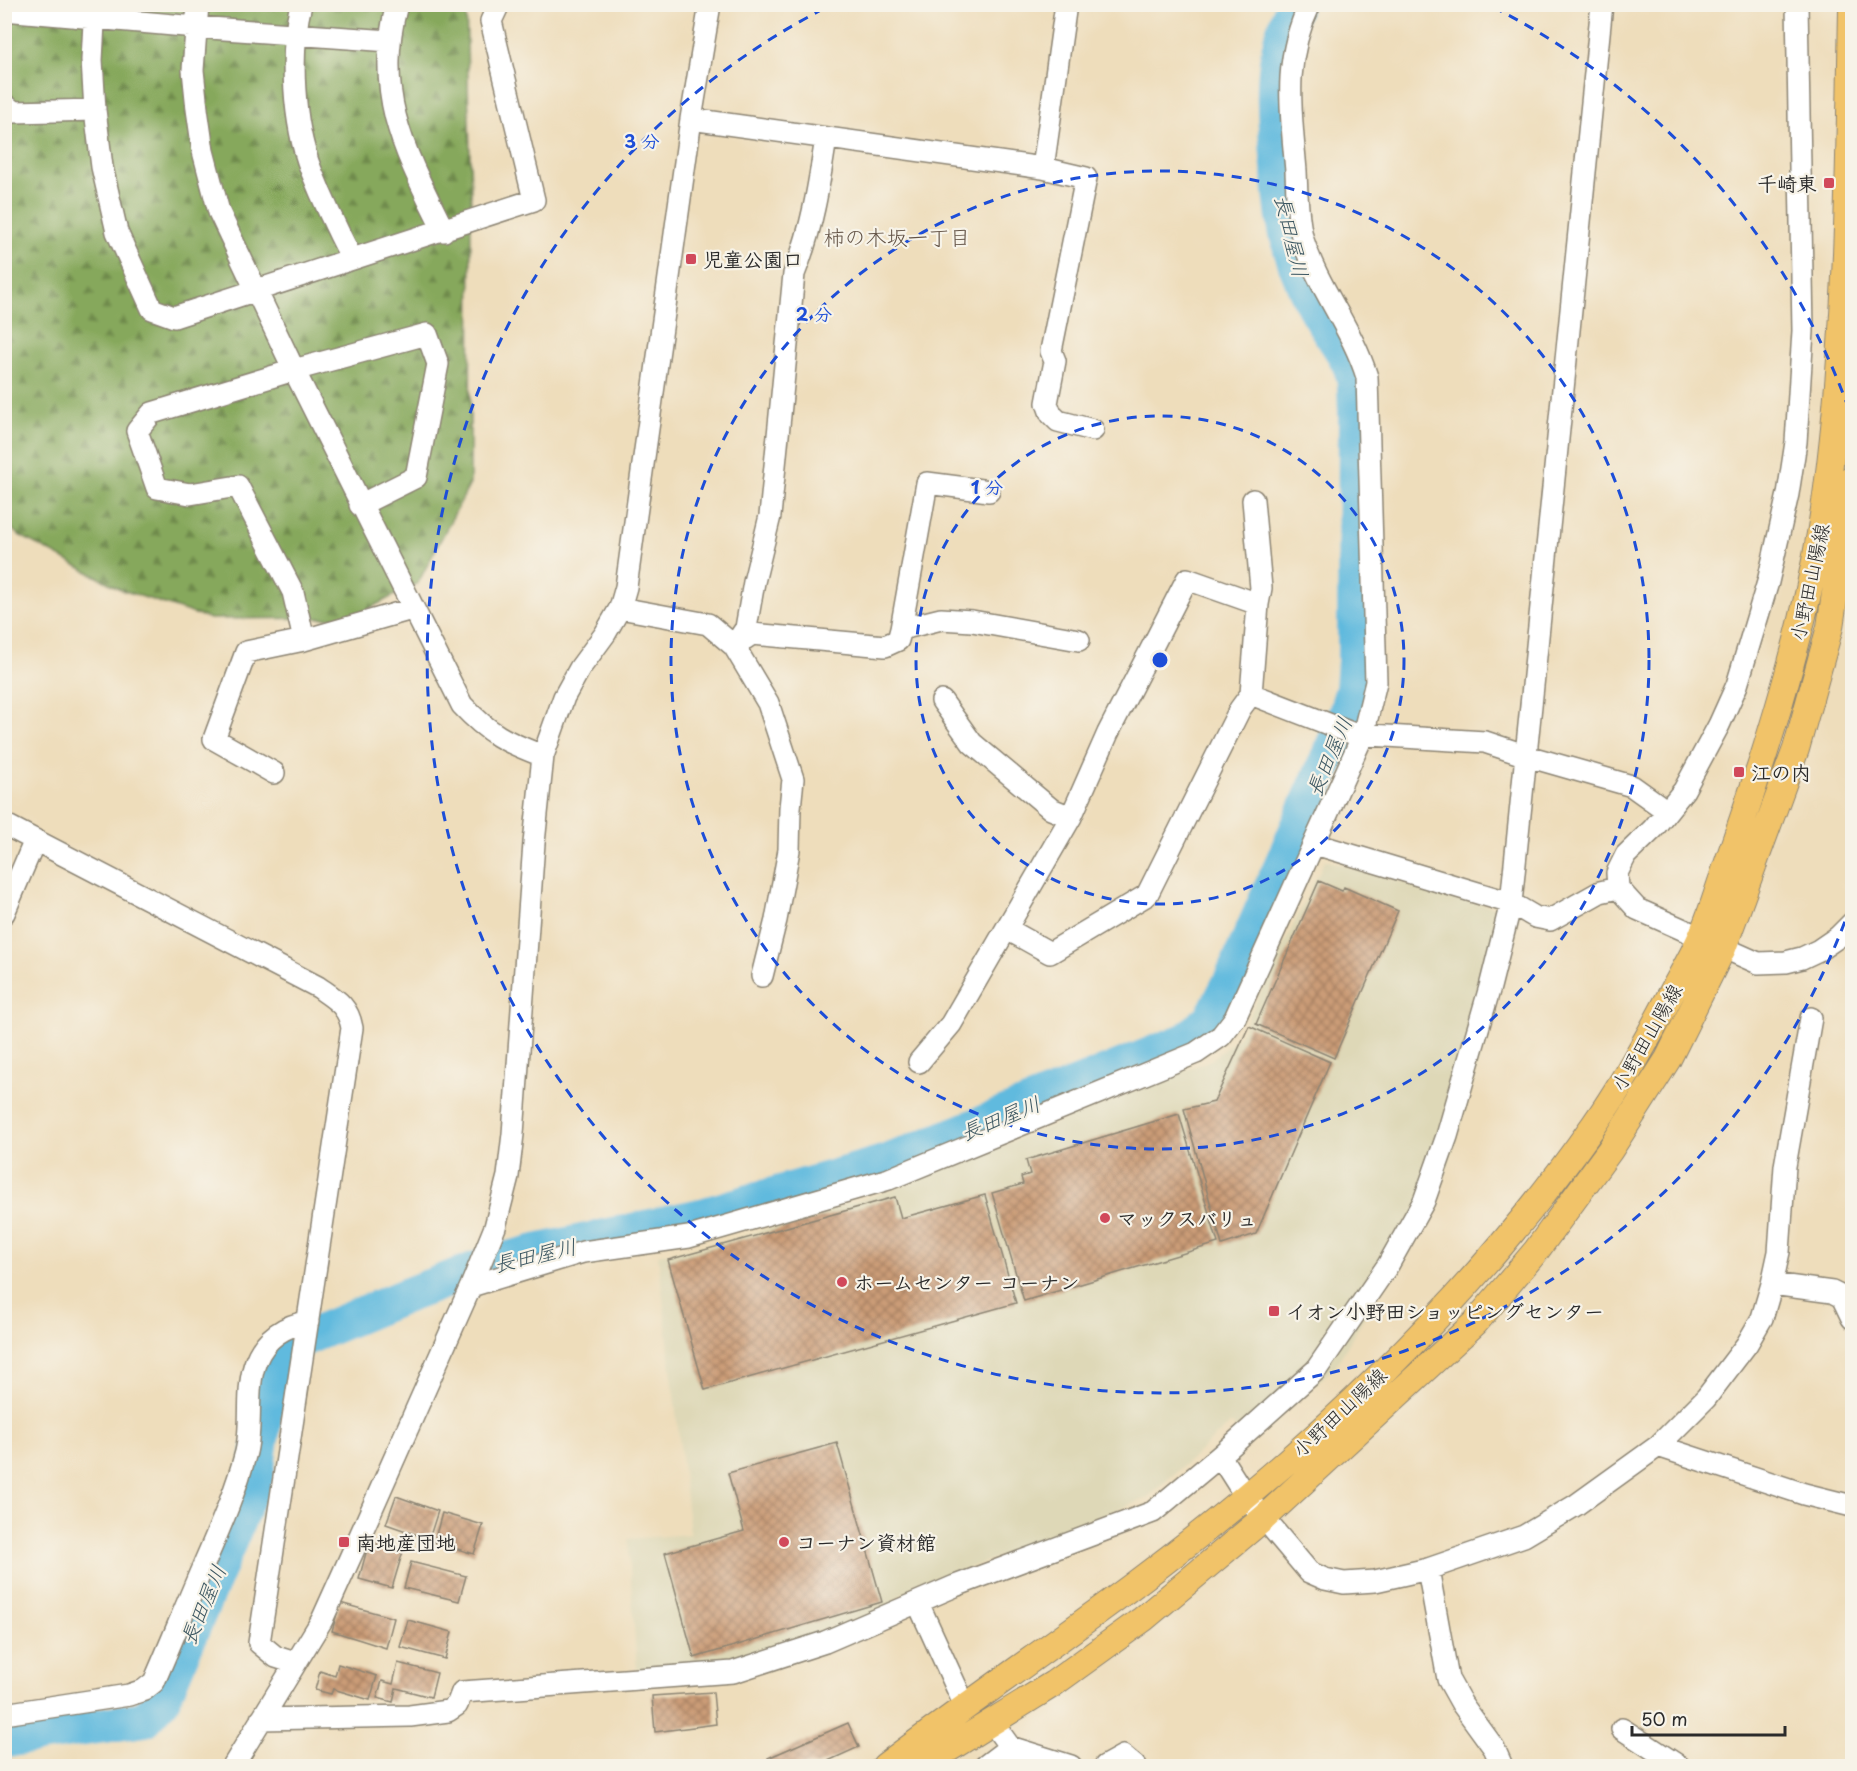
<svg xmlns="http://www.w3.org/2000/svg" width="1857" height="1771" font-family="'Playpen Sans','Klee One',sans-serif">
	<defs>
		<pattern id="forest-firs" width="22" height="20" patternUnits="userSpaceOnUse" patternTransform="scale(1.5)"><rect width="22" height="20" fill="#86a85c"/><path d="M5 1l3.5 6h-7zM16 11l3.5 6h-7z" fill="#6e894c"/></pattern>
		<pattern id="building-cross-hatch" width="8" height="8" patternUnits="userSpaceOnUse" patternTransform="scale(1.5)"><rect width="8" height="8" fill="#cb9c77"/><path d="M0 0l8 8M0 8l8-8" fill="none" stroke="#a57f62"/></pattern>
	</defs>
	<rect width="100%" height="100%" fill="#f7f3e8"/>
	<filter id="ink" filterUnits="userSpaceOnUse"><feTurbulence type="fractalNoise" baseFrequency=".0167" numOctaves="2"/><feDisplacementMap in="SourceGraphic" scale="12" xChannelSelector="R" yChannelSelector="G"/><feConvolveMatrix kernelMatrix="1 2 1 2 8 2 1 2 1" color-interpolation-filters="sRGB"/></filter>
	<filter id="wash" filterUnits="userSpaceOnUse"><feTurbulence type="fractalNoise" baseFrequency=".008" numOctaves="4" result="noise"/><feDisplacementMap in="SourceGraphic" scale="24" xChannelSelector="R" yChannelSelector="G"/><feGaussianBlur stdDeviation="1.35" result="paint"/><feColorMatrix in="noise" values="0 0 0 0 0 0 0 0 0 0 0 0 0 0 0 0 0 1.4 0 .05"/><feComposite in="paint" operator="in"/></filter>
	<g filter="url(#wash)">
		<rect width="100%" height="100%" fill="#edb"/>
		<path fill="#ded8b7" d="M1325 860 1519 914 1464 1117 1441 1187 1335 1367 1248 1444 1231 1423 1147 1498 899 1596 896 1606 738 1662 637 1670 628 1539 690 1534 658 1255 727 1241 892 1190 1211 1060 1239 1037Z"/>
		<path fill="url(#forest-firs)" stroke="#586a44" stroke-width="1.5" d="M5 5H466L471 194 470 484 418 583 351 618 210 619 122 590 17 534 5 522Z"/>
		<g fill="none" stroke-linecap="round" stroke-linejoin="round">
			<path stroke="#60bade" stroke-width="36" d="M4 1740 145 1719 162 1700 255 1480 272 1362 293 1343 405 1296 489 1264 540 1251 705 1215 890 1161 1187 1040 1212 1018 1232 979 1342 726 1353 689 1355 661 1356 410C1355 400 1356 388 1354 378 1349 352 1320 323 1310 298 1301 279 1293 259 1288 238 1282 215 1281 190 1279 166 1274 111 1268 56 1295 4"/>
		</g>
		<g id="blocks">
			<path fill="url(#building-cross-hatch)" d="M1319 881 1342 891 1344 887 1398 911 1334 1058 1256 1024Z
				M1249 1026 1330 1062 1256 1234 1222 1245 1184 1109 1214 1102Z
				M1179 1114 1218 1243 1024 1301 992 1193 1023 1184 1021 1177 1030 1174 1026 1160Z
				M985 1195 1016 1303 705 1390 668 1260 895 1197 901 1218Z
				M837 1443 882 1602 694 1658 665 1553 744 1531 728 1473Z
				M396 1496 438 1511 429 1539 386 1524Z
				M442 1513 483 1525 474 1554 434 1542Z
				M369 1542 403 1551 392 1588 359 1579Z
				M411 1562 466 1576 459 1601 404 1588Z
				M340 1603 394 1618 386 1648 332 1631Z
				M408 1620 452 1632 445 1659 400 1647Z
				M398 1663 437 1673 431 1697 396 1688 393 1702 377 1698 382 1681 393 1684Z
				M338 1664 377 1676 370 1700 333 1689 331 1694 315 1690 320 1671 335 1676Z
				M713 1692 716 1724 655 1732 652 1696Z
				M848 1723 859 1747 817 1766H771L768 1758Z"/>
		</g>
	</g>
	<g filter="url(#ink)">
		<use href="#blocks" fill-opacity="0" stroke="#8c8473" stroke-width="1.5"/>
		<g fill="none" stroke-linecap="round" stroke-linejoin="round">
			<defs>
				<path id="minor" d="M95 4 92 60 95 110 102 167 117 232 152 309 174 317 534 200 491 21 499 4
					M198 4 193 70 197 109 203 151 219 212 294 370 462 705C489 734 506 742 543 756
					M301 4C289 53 293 123 311 170 323 200 337 230 352 259
					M397 4C373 95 405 152 444 231
					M1797 4 1803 331 1796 442 1788 494 1768 582 1737 685 1719 725 1684 790 1653 829 1626 855 1617 873 1618 888 1637 909 1758 963 1786 962 1802 958 1819 950 1838 937 1852 923
					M4 10 196 27 390 41
					M4 104 14 112 95 110
					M691 119 1043 168 1086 178 1051 351 1055 361 1047 403 1051 414 1058 421 1093 430
					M1043 168 1066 4
					M1253 500 1261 588 1258 604
					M620 608 708 624 734 646 752 634 885 646 898 640 901 629 927 483 989 491
					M901 629 941 619 972 621 1079 640
					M304 640 293 592 238 486 190 494 157 488 137 431 152 413 294 370 427 334 438 364 416 477 360 505
					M942 701 972 743 1051 809 1071 817
					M274 773 214 739 246 652 304 640 412 609
					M4 824 318 987C335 999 348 1005 352 1028L259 1643 276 1657 295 1663
					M1315 844 1511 903 1535 917 1550 920 1600 892 1618 888
					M4 913 35 840
					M1007 929 1050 953 1147 895 1240 709 1251 694
					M762 976 776 920 789 850 790 808 793 779 768 703 734 646 746 628 754 582 770 516 794 274C812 230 819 185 826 138
					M919 1062 951 1024 1071 817 1108 733 1187 579 1258 604 1251 694 1354 734 1485 742 1527 756 1632 786 1667 811
					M1772 1284 1832 1292 1842 1297 1852 1318
					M471 1286 583 1252 689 1237 889 1179 1196 1053 1221 1036 1235 1018 1363 735 1376 682 1367 377C1352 328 1318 288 1303 240 1297 219 1297 193 1296 171 1291 110 1282 62 1310 4
					M1658 1446 1804 1494 1852 1506
					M1220 1456 1246 1497 1309 1572 1325 1579 1344 1583 1375 1581 1428 1569 1524 1536 1576 1505 1658 1446 1706 1398 1747 1344 1762 1318 1772 1284 1779 1252 1785 1166 1811 1018
					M1428 1569 1448 1679 1462 1704 1494 1748 1502 1766
					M918 1603 965 1706
					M4 1714 129 1695 144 1690 154 1682C171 1643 187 1603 204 1564 220 1527 236 1491 246 1452 253 1423 245 1389 256 1361 265 1338 285 1325 308 1322
					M261 1719 410 1716 448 1711 457 1705 462 1692 733 1672 825 1642 955 1586 1153 1512 1220 1456 1316 1370 1388 1265 1424 1201 1447 1136 1490 987 1511 903 1602 4
					M992 1722 1010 1747 1071 1766
					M1622 1729 1679 1766
					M233 1766 322 1620 359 1538 471 1286 495 1227 508 1176 513 1134 534 843 543 756 564 697 580 668 605 634 620 608 626 587 691 119 710 4
					M985 1766 1010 1747
					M1105 1766 1123 1756 1135 1766"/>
				<path id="major" d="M885 1766C1004 1676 1130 1594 1244 1498 1374 1390 1497 1263 1594 1125 1623 1084 1647 1040 1670 996 1680 977 1691 959 1700 939 1709 920 1715 899 1722 879 1736 839 1750 798 1763 758 1791 669 1815 580 1827 488 1848 329 1849 168 1852 8
					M921 1766 1053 1684 1143 1619 1264 1518 1475 1323 1536 1251 1610 1150 1668 1059 1723 948 1796 749 1830 627 1852 479"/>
			</defs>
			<use href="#minor" stroke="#8c8473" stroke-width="24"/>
			<use href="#major" stroke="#8c8473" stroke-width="28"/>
			<use href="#minor" stroke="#fff" stroke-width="21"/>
			<use href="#major" stroke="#f1c369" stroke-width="26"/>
		</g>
	</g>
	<g fill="none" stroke="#1d4ed8" stroke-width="3" stroke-dasharray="10 8">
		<circle cx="1160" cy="660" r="244"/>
		<circle cx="1160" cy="660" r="489"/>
		<path d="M1851 905A733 733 0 1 1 827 7M1493 7A733 733 0 0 1 1851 415"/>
	</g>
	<g fill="#d1495b" stroke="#f7f3e8" stroke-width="2">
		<rect x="1823" y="177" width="12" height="12" rx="3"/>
		<rect x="685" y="253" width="12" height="12" rx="3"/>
		<rect x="1733" y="766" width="12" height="12" rx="3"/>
		<circle cx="1105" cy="1218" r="6"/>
		<circle cx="842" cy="1282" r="6"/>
		<rect x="1268" y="1305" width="12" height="12" rx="3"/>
		<rect x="338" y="1536" width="12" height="12" rx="3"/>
		<circle cx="784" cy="1542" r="6"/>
	</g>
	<g text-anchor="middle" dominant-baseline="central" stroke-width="4.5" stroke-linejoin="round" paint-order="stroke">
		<g font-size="20" font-weight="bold" fill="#2b2b2b" stroke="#f7f3e8" text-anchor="start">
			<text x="1817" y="183" text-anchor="end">千崎東</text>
			<text x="703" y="259">児童公園口</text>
			<text x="1751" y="772">江の内</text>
			<text x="1117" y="1218">マックスバリュ</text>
			<text x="854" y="1282">ホームセンター コーナン</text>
			<text x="1286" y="1311">イオン小野田ショッピングセンター</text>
			<text x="356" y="1542">南地産団地</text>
			<text x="796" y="1542">コーナン資材館</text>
		</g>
		<g font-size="20" fill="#2b2b2b" stroke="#f7f3e8">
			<text transform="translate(1809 582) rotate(-78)">小野田山陽線</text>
			<text transform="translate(1646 1037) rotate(-60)">小野田山陽線</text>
			<text transform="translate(1339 1412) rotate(-43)">小野田山陽線</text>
		</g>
		<g font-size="21" fill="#635346" stroke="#f7f3e8">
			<text x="897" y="236">柿の木坂一丁目</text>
		</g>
		<g font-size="21" font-style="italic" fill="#3b5661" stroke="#f7f3e8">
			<text transform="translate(1293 236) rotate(77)">長田屋川</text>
			<text transform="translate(1328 756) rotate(-67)">長田屋川</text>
			<text transform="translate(1000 1117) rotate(-22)">長田屋川</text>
			<text transform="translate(535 1254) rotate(-13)">長田屋川</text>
			<text transform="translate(202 1604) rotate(-67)">長田屋川</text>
		</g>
	</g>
	<circle cx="1160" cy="660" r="9" fill="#1d4ed8" stroke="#f7f3e8" stroke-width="3"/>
	<g font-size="18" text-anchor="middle" font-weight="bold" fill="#1d4ed8" stroke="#f7f3e8" stroke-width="4.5" stroke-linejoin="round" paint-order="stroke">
		<text x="642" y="148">3 分</text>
		<text x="814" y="321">2 分</text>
		<text x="987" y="494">1 分</text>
	</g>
	<rect width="1857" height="1771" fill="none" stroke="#f7f3e8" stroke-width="24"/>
	<path d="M1632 1726v9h153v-9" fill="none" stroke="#2b2b2b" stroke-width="3"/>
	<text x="1641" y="1726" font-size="18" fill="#2b2b2b" stroke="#f7f3e8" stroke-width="4.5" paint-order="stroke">50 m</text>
</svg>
